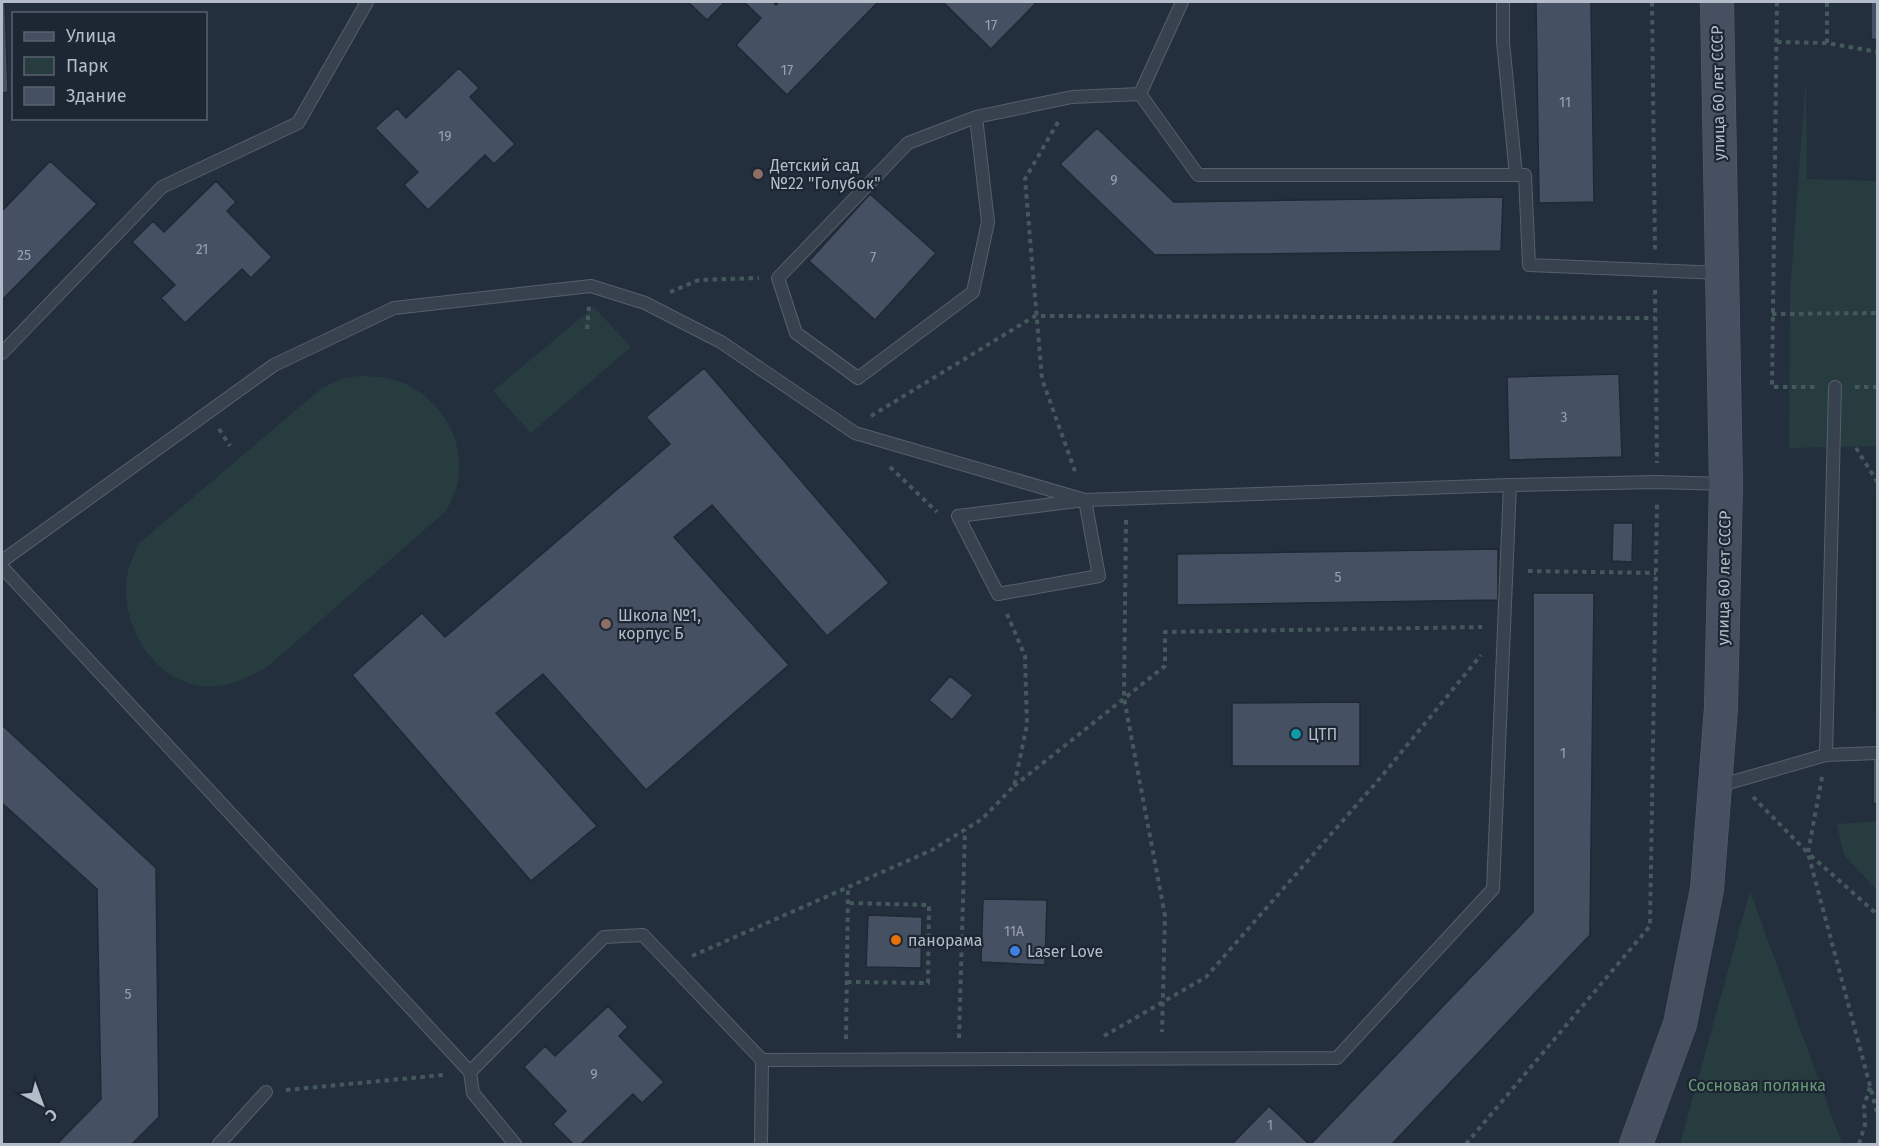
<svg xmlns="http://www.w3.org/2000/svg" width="1879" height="1146" font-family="'Fira Sans',sans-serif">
	<rect width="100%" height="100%" fill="#242f3e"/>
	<path fill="#263c3f" d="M1806 78 1807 179 1877 181 1878 446 1789 448 1790 291Z
		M594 307 631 347 531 433 493 391Z
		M358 376C374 376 389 377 404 383 454 407 476 466 445 512L267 667C248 678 226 689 202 686 155 680 124 630 126 585 126 572 133 558 137 545L322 388 341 379Z
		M1877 821H1878L1877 890 1844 855 1837 824Z
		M1750 891 1842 1144H1680Z"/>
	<path fill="#455162" stroke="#1f2835" stroke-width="1.5" d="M2 2H5L8 92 2 93Z
		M688 2H725L707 20Z
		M744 2H773L776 5 779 2H878L787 95 736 45 761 18Z
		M943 2H1037L991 49Z
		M1536 2H1591L1594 202 1539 203Z
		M1871 2H1878V40L1871 39Z
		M459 68 479 88 470 97 515 144 494 164 485 155 428 210 404 185 418 172 375 128 397 108 406 118Z
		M1097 128 1174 202 1503 197 1501 251 1155 255 1060 164Z
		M50 161 97 204 2 300V211Z
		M216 181 236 202 227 211 272 257 251 278 242 269 185 323 161 298 175 285 132 242 153 221 164 232Z
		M870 194 936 253 875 320 809 261Z
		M704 368 889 583 827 636 712 505 674 537 789 665 646 790 543 674 496 713 597 826 531 881 352 675 422 613 445 637 670 444 646 417Z
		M1619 374 1622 457 1509 460 1507 377Z
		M1875 496H1878V711H1875Z
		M1613 523H1633L1632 562 1612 561Z
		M1498 549V600L1177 605V554Z
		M1533 593H1594L1590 935 1392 1144H1311L1533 912Z
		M950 676 973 695 952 720 929 700Z
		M1360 702V766H1232V703Z
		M2 725 156 868 159 1117 132 1144H57L101 1099 97 889 2 803Z
		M1873 759H1878V803L1873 804Z
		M983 899 1047 900 1045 965 981 962Z
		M868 915 922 917 921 968 866 967Z
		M608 1006 628 1027 619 1036 664 1082 642 1103 633 1094 581 1144H573L553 1124 566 1111 524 1067 545 1046 555 1056Z
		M1269 1106 1309 1144H1232Z"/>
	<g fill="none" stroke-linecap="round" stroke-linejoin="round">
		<defs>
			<path id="lane" d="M1503 2V42L1516 175
				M1140 94 1182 2
				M976 117 988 222 973 292 858 378 796 333 778 278 908 143 976 117 1072 97 1140 94 1198 175H1525L1529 265 1721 273
				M2 353 162 187 298 123 367 2
				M1085 500 1099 576 998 594 958 516 1085 500 1510 485 1657 482 1725 484
				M2 561 274 365 394 308 591 286 645 303 721 342 855 433 1085 500
				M2 567 470 1072
				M1826 755 1835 387
				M1718 786 1826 755 1878 753
				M762 1060 1337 1058 1493 889 1510 485
				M219 1144 266 1092
				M515 1144 473 1093 470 1072 604 937 643 935 762 1060 761 1144"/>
			<path id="secondary" d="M1636 1144 1680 1024 1707 889 1721 708 1726 484 1717 2"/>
		</defs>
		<use href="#lane" stroke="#565f6c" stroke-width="14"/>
		<use href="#secondary" stroke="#565f6c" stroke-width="34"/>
		<path stroke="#44595c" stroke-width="4" stroke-dasharray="4.5 4.5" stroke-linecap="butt" d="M1652 2 1655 250
			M1777 2 1772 387H1815
			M1777 42 1827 43 1878 52
			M1827 43V2
			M1058 122 1025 179 1042 379 1076 474
			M1655 290 1657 463
			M670 292 699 280 759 278
			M1772 314 1878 313
			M587 329 589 306
			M1855 387H1878
			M871 416 1035 316 1655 318
			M219 429 230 446
			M1856 448 1878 483
			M890 467 937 512
			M1126 520 1124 698 1165 916 1162 1032
			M1528 571 1656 573
			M1822 777 1808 853 1878 915
			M1014 786 1165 666V632L1482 627
			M1753 797 1808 853 1878 1116
			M692 956 932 850 982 819 1014 786 1027 725 1025 656 1007 614
			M847 982 928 983 929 905 848 903
			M1104 1036 1206 977 1381 777 1481 655
			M959 1038 965 830
			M846 1039 848 887
			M286 1090 443 1075
			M1466 1144 1650 926 1657 503
			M1859 1144 1865 1125 1864 1106 1870 1087"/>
		<use href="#lane" stroke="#38414e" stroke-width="12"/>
		<use href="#secondary" stroke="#465061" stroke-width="33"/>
	</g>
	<g fill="#8d6e63" stroke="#1d2633" stroke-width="2">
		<circle cx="758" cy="174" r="6"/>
		<circle cx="606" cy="624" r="6"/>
	</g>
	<circle fill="#0f9aa8" stroke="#1d2633" stroke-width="2" cx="1296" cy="734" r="6"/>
	<circle fill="#e8710a" stroke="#1d2633" stroke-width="2" cx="896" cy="940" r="6"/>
	<circle fill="#3f7fe0" stroke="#1d2633" stroke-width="2" cx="1015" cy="951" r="6"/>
	<g text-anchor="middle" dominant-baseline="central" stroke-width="4.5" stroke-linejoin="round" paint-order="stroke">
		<g font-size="14" fill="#98a1af">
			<text x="991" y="25">17</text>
			<text x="787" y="70">17</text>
			<text x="1565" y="102">11</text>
			<text x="445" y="136">19</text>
			<text x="1114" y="180">9</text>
			<text x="202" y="249">21</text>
			<text x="24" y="255">25</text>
			<text x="873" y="257">7</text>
			<text x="1564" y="417">3</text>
			<text x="1338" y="577">5</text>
			<text x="1563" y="753">1</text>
			<text x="1014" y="931">11А</text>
			<text x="128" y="994">5</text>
			<text x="594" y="1074">9</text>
			<text x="1270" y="1125">1</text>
		</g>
		<g font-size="16" fill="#b4bcc9" stroke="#1d2633">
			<text transform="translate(1718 93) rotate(-91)">улица 60 лет СССР</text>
			<text transform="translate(1724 578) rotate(-89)">улица 60 лет СССР</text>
		</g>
		<g font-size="16" fill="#b4bcc9" stroke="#1d2633" text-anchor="start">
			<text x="770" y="165">Детский сад<tspan x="770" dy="18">№22 "Голубок"</tspan></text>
			<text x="618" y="615">Школа №1,<tspan x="618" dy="18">корпус Б</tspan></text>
			<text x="1308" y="734">ЦТП</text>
			<text x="908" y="940">панорама</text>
			<text x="1027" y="951">Laser Love</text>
		</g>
		<g font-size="16" fill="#6b9a76" stroke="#1d2633">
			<text x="1757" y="1085">Сосновая полянка</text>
		</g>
	</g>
	<rect width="1879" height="1146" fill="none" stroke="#b4bcc9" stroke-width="6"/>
	<rect x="12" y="12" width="195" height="108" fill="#1d2633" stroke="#59626f" stroke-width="1.5"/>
	<rect x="24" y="32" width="30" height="9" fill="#465061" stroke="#59626f" stroke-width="1.5"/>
	<text x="66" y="42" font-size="18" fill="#b4bcc9">Улица</text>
	<rect x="24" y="57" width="30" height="18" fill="#263c3f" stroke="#59626f" stroke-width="1.5"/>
	<text x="66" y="72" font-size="18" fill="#b4bcc9">Парк</text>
	<rect x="24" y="87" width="30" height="18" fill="#455162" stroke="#59626f" stroke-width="1.5"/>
	<text x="66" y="102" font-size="18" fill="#b4bcc9">Здание</text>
	<g transform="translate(42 1104) rotate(139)" stroke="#1d2633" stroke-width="4.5" paint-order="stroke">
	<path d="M0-4.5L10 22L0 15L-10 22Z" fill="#b4bcc9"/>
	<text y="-9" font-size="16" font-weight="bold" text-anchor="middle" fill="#b4bcc9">С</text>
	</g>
</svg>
